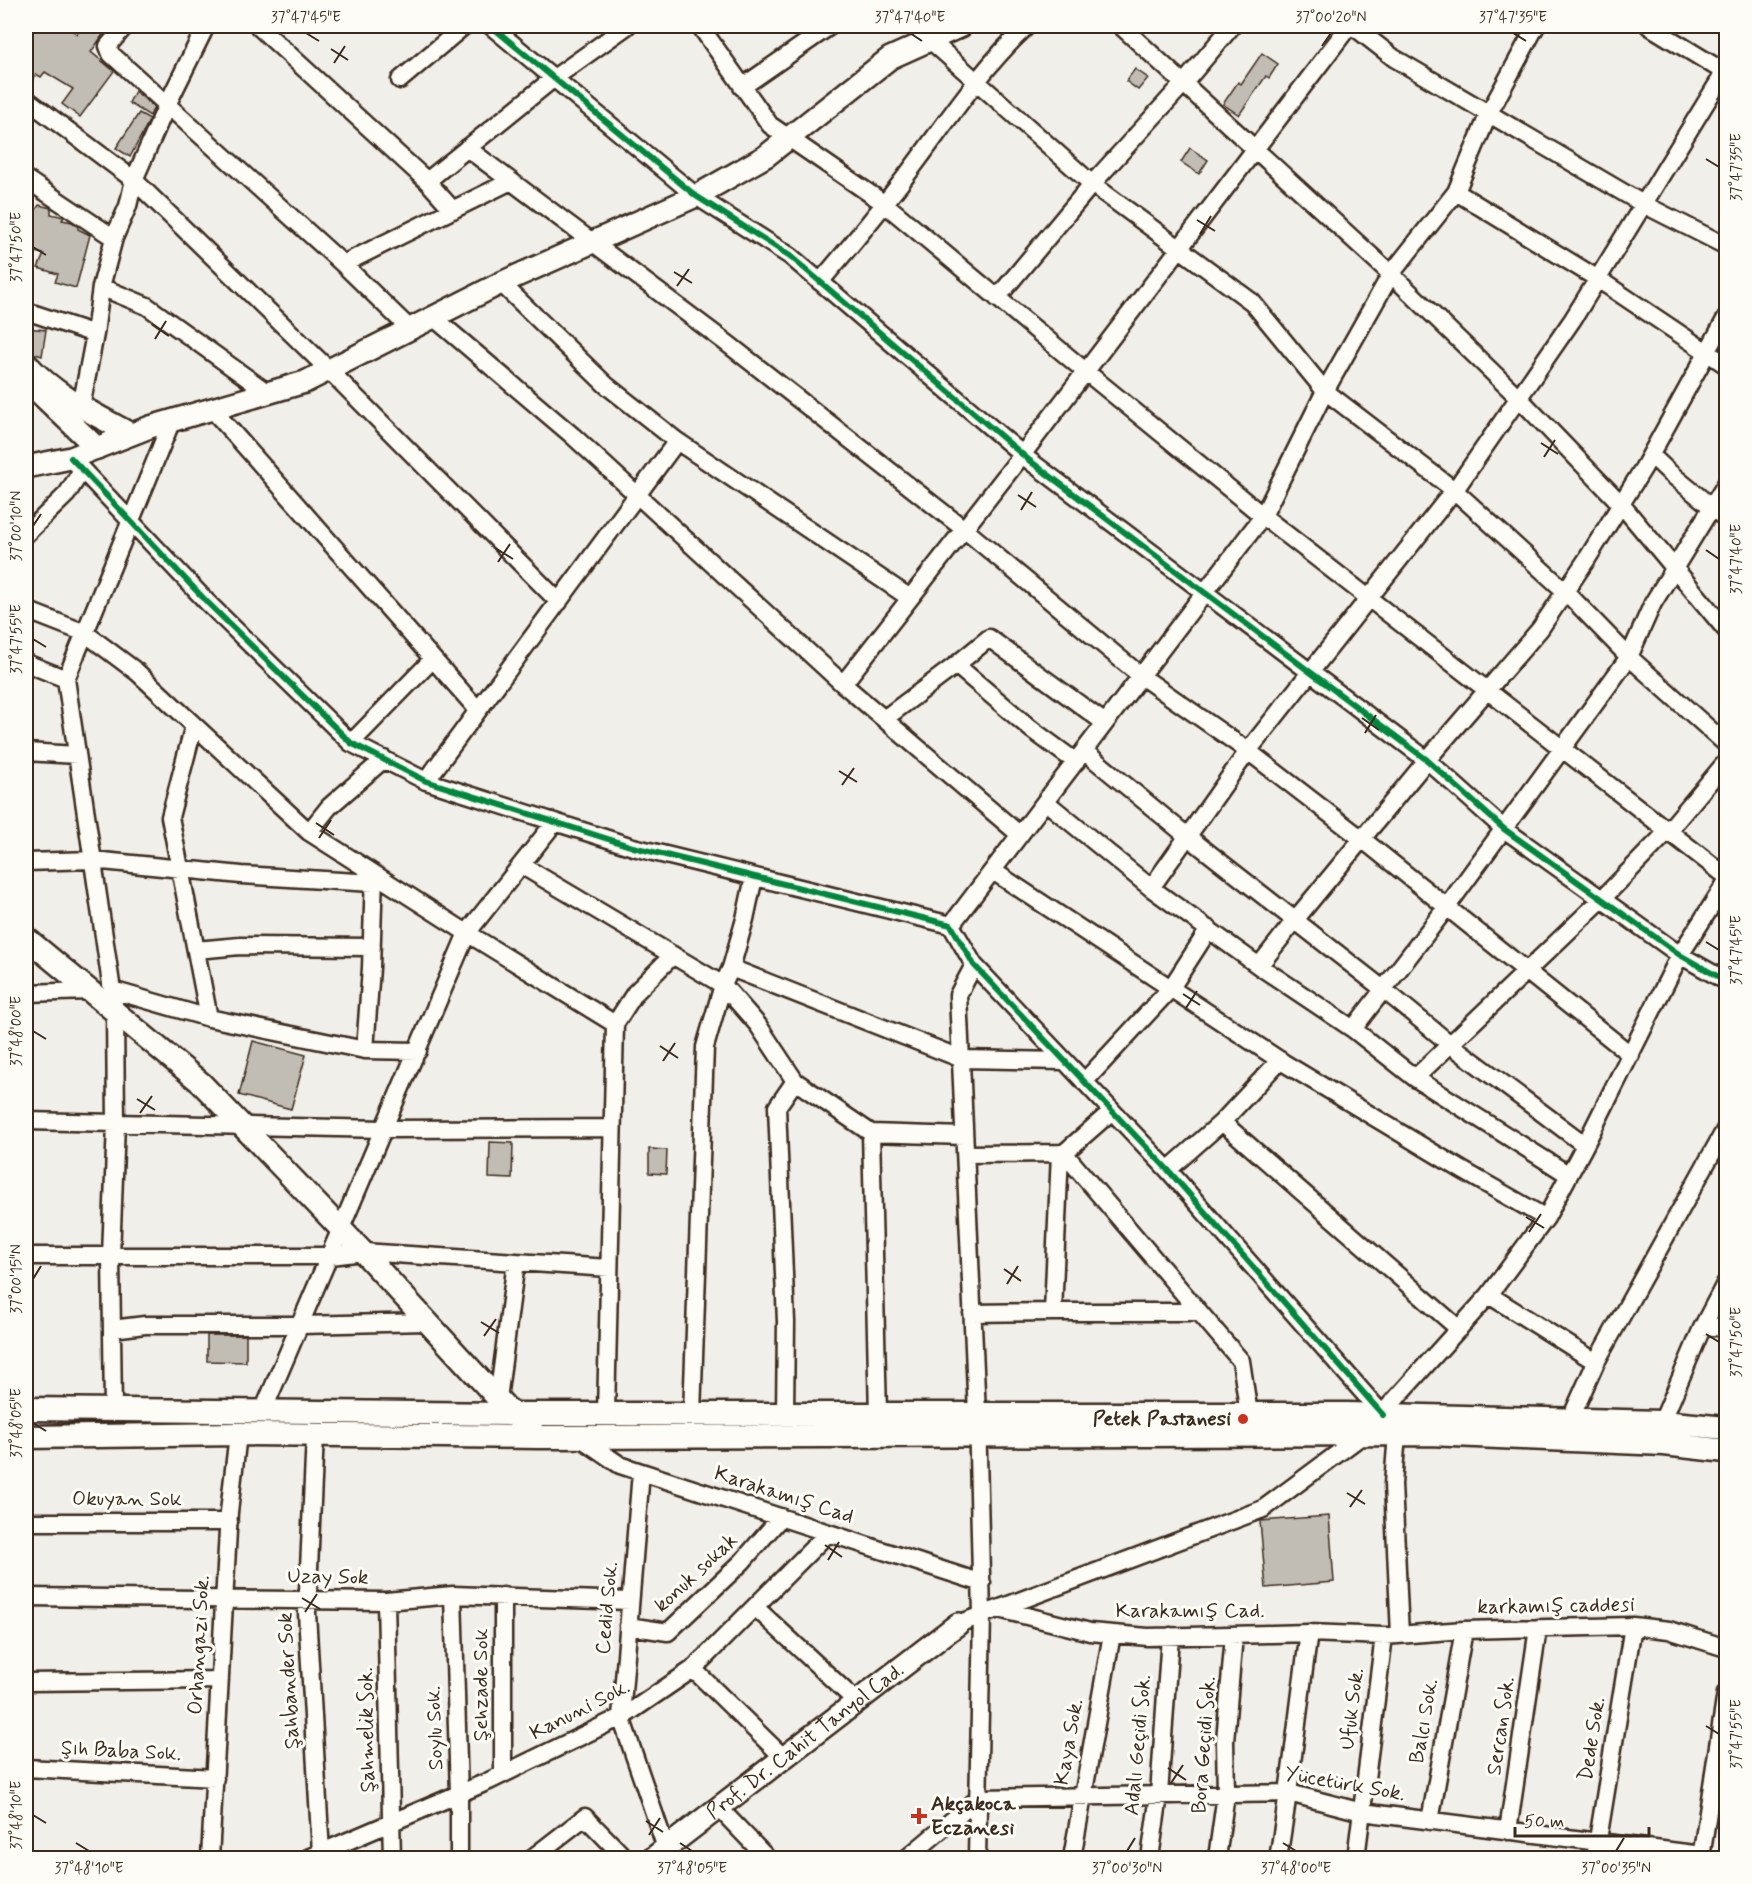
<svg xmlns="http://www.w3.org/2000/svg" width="1752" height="1884" font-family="Mynerve,sans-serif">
	<rect width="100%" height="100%" fill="#f1efea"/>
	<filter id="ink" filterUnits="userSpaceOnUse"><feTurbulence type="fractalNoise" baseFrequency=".0167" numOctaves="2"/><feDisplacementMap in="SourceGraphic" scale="12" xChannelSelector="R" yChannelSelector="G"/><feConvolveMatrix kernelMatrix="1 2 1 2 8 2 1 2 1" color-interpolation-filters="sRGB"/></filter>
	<g filter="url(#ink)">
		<path fill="#c1bcb4" stroke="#3b2a1e" stroke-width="1.5" d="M26 26H66L77 34 83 26H109L91 52 114 71 80 117 62 104 73 89 45 72 41 77 36 74 28 89H26Z
			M1262 53 1278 64 1269 78 1266 76 1239 115 1223 104 1238 82 1241 84Z
			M1135 69 1148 78 1138 90 1126 81Z
			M135 91 154 107 150 116 129 103Z
			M139 113 150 119 130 157 116 148Z
			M1190 148 1208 160 1199 174 1181 162Z
			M39 205 51 208V214L64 217 62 220 72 222 78 227V229L90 235 76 288 55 282 58 274 38 268 44 254 29 251 34 240 26 237V223L30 216H32Z
			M26 328 46 330 42 356 26 351Z
			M253 1041 306 1055 291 1109 239 1095Z
			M490 1142 513 1143 512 1179 489 1178Z
			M649 1149 667 1150 666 1174 649 1173Z
			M207 1335H246V1362L207 1361Z
			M1329 1516 1334 1582 1266 1588 1260 1521Z"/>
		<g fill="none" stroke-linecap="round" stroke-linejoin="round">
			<defs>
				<path id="minor" d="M125 26 108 46 111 54 343 264 410 329
					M258 26 427 181 453 210
					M491 26 696 196 790 256 1030 461 1427 760 1504 829 1680 955 1726 981
					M700 26 770 125 885 204 1085 371 1263 516 1726 876
					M1121 26 1391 274 1519 398 1621 504 1726 630
					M1353 26 1394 58 1643 204 1726 246
					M1649 26 1726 73
					M930 40 1092 184 1252 302 1325 391 1454 490 1565 591 1629 657 1726 744
					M400 80 464 26
					M742 87 830 26
					M26 99 134 180 329 370 559 602
					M467 148 728 344 964 529 1141 676 1248 751 1362 839 1631 1055
					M26 179 114 238
					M427 181 554 78 627 26
					M1456 192 1598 279 1726 365
					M343 264 511 181
					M820 282C854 242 887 202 918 160 952 114 985 65 1027 26
					M501 283 606 385 677 441 910 598
					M101 287 147 306 268 393
					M997 298 1092 184 1184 83 1232 26
					M26 311 95 334
					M433 317 573 436 843 684 1020 835
					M81 407 95 334 101 287 114 238 128 206 134 180 167 105 206 26
					M212 409 478 710
					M1651 455 1670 473 1726 519
					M71 458 208 603 351 743 426 781 633 847 951 925 974 965 1168 1170 1383 1415
					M26 534 67 494 82 470
					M26 610 85 633 137 672 309 832 467 933 615 1024
					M26 663 66 679
					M956 665 989 638 1105 723
					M843 684 1022 455 1349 26
					M884 719 956 665 1031 729 1076 762
					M194 725 170 817 209 1018
					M351 743 433 659
					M1084 751 1187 836 1383 989 1450 1044 1585 1145
					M26 752 77 755
					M426 781 677 441
					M1046 802 1151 888 1259 966 1353 1029 1415 1078 1569 1175
					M309 832 329 807 384 759
					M26 862 93 860 241 875 373 883
					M521 865 723 985 758 1025 795 1081 871 1133 964 1136
					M993 871 1284 1063 1462 1170 1546 1218
					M1151 888 1248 751 1459 484 1573 319 1726 70
					M951 925 1263 516 1325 391 1391 274 1456 192 1489 113 1536 26
					M196 950 240 946 372 947
					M974 965 958 995 977 1414 982 1615 977 1858
					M1259 966 1295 920 1427 760 1540 629 1587 559 1644 467 1726 318
					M731 968 962 1059 1064 1061
					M112 990 209 1018 365 1050 418 1051
					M26 993 91 991
					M1353 1029 1446 908 1629 657 1653 603 1726 484
					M365 1050 371 968 374 874
					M1415 1078 1602 899 1668 831 1726 762
					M1084 1082 1171 988 1209 929
					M26 1121 384 1129 612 1128
					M1222 1122 1459 1329
					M871 1133 878 1414
					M1060 1153 1053 1312H1199
					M1064 1153 1241 1361 1249 1414
					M965 1154 1064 1153 1112 1111
					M1168 1170 1222 1122 1280 1060
					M26 1256H331L363 1252 609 1268
					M1489 1295 1596 1362
					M972 1313 1053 1312
					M1702 1328 1726 1326
					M112 1329 145 1325H301L427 1322
					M498 1399 516 1262
					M113 1410 111 1256 116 1123 115 1011 66 679 172 420
					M263 1411 467 933 555 822
					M606 1414 615 1024 635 993 673 955
					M692 1414 705 1047 723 985 731 968 745 919 754 877
					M785 1414 786 1322 777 1107 795 1081
					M1570 1420 1596 1362 1726 1128
					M1662 1422 1702 1328 1726 1282
					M1397 1434 1393 1484 1400 1635
					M315 1435 307 1613 321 1853
					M579 1437 620 1465 982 1583
					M641 1472 621 1717 666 1848
					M26 1522H229
					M453 1595 459 1794V1858
					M26 1597 386 1601 453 1595 630 1601
					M386 1601 392 1858
					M755 1607 857 1702
					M999 1609 1090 1632 1148 1637 1309 1633 1384 1636 1464 1630 1633 1626 1669 1630 1726 1648
					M958 1624 1263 1509 1364 1434 1489 1295 1546 1218 1585 1145 1680 955 1726 883
					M628 1626 668 1632 742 1562 781 1517
					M693 1669 784 1758
					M26 1682 220 1680
					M26 1768 215 1778
					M503 1774V1596
					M719 1808 767 1858
					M1430 1821 1464 1630
					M1508 1831 1538 1628
					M210 1858 229 1512 238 1434
					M308 1858 489 1781 627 1714 693 1669 828 1533
					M532 1858 585 1817 625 1858
					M907 1858 979 1798 1289 1793 1362 1812 1702 1855
					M1072 1858 1112 1634
					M1150 1858 1159 1795 1170 1636
					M1217 1858 1226 1794 1225 1741 1234 1635
					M1278 1858C1291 1784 1298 1708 1309 1633
					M1356 1858 1384 1636
					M1595 1858 1633 1626
					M1701 1858 1726 1693"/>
				<g id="tertiary">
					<path d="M26 363C54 395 94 414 131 434"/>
					<path d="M30 384 97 448"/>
					<path d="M26 467 71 458 150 427 305 382 501 283 696 196 766 156 890 58 961 26"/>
					<path d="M26 938 201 1083 363 1252 512 1414 539 1437"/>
					<path id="s1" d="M653 1858 958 1624"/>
				</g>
				<path id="secondary" d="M26 1409 512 1414H1346L1662 1422 1726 1428
					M26 1437 238 1434 539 1437 1429 1434 1664 1444 1726 1451"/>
			</defs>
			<use href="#minor" stroke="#3b2a1e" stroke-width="21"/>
			<use href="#tertiary" stroke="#3b2a1e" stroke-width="26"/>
			<use href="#secondary" stroke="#3b2a1e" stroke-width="27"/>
			<use href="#minor" stroke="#fdfcf7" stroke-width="16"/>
			<use href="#tertiary" stroke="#fdfcf7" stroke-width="21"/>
			<use href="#secondary" stroke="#fdfcf7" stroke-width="22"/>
			<defs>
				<path id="cycleway" d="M491 26 696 196 790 256 1030 461 1427 760 1504 829 1680 955 1726 981
					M71 458 208 603 351 743 426 781 633 847 951 925 974 965 1168 1170 1383 1415"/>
			</defs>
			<use href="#cycleway" stroke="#fdfcf7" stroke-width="10"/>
			<use href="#cycleway" stroke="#00873e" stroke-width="6"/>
		</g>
	</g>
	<path fill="none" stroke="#3b2a1e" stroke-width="2" d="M306 33 319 41M910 33 922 41M1513 33 1526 41M1322 46 1331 33M331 49 348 60M334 63 345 46M1706 159 1719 167M1197 220 1215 231M1200 234 1211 216M33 247 46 255M674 272 692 283M677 286 689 269M152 324 169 336M155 339 166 321M1541 443 1558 454M1544 457 1555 440M1018 495 1036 507M1021 510 1032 492M33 526 41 514M495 548 513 559M1706 550 1719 559M498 562 510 544M33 639 46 647M1362 718 1379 730M1365 733 1376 715M839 771 857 782M842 785 854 768M316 823 334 835M319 838 331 820M1706 942 1719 950M1183 994 1200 1005M1186 1008 1197 991M33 1031 46 1039M660 1046 678 1058M663 1061 675 1043M137 1099 155 1110M140 1113 152 1096M1526 1217 1544 1228M1529 1232 1541 1214M1004 1269 1021 1281M33 1279 41 1266M1007 1284 1018 1266M481 1322 499 1333M1706 1334 1719 1342M484 1336 496 1319M33 1423 46 1431M1347 1493 1365 1504M1350 1507 1362 1490M825 1545 842 1557M828 1560 839 1542M302 1598 320 1609M305 1612 317 1594M1706 1726 1719 1734M1168 1768 1186 1780M1171 1783 1183 1765M33 1815 46 1823M646 1821 663 1832M649 1835 660 1818M76 1843 89 1851M680 1843 692 1851M1283 1843 1296 1851M1127 1851 1135 1838M1616 1851 1624 1838"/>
	<g fill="#c8321e" stroke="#fdfcf7" stroke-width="2">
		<circle cx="1243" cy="1419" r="6"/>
		<path d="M916 1807h6v6h6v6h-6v6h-6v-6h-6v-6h6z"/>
	</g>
	<g text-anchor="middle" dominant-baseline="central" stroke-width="6" stroke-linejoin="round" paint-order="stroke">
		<g font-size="21" font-weight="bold" fill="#3b2a1e" stroke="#fdfcf7" text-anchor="end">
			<text x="1231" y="1419">Petek Pastanesi</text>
			<text x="931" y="1804" text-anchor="start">Akçakoca<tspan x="931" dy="24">Eczanesi</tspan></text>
		</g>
		<g font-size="21" fill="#3b2a1e" stroke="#fdfcf7">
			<text transform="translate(784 1495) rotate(18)">Karakamış Cad</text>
			<text x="127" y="1499">Okuyan Sok</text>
			<text transform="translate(696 1573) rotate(-43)">konuk sokak</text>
			<text transform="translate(328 1577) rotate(1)">Uzay Sok</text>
			<text transform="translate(1556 1606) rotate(-1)">karkamış caddesi</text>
			<text transform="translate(607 1608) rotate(-85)">Cedid Sok.</text>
			<text x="1190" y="1611">Karakamış Cad.</text>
			<text transform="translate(199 1645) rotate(-87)">Orhangazi Sok.</text>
			<text transform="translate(289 1681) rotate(-93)">Şahbander Sok</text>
			<text transform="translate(481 1685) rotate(-90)">Şehzade Sok</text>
			<text transform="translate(1352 1709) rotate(-83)">Ufuk Sok.</text>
			<text transform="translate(580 1710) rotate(-27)">Kanuni Sok.</text>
			<text transform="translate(1424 1721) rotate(-80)">Balcı Sok.</text>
			<text transform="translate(1501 1726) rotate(-82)">Sercan Sok.</text>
			<text transform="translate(435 1728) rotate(-92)">Soylu Sok.</text>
			<text transform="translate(367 1730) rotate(-91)">Şahmelik Sok.</text>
			<text transform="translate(1592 1739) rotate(-81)">Dede Sok.</text>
			<text stroke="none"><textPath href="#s1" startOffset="192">Prof. Dr. Cahit Tanyol Cad.</textPath></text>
			<text transform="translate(1069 1742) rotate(-80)">Kaya Sok.</text>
			<text transform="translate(1138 1745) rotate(-85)">Adalı Geçidi Sok.</text>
			<text transform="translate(1204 1745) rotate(-86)">Bora Geçidi Sok.</text>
			<text transform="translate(121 1751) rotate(3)">Şıh Baba Sok.</text>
			<text transform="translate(1345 1784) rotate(10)">Yücetürk Sok.</text>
		</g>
	</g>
	<rect width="1752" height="1884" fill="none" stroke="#fdfcf7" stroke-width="66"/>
	<path d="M1515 1827v9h134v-9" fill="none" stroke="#3b2a1e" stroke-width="3"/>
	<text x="1524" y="1827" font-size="18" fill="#3b2a1e" stroke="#fdfcf7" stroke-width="4.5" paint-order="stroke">50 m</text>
	<rect x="33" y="33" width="1686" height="1818" fill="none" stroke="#3b2a1e" stroke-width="2"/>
	<g font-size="15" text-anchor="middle" fill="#3b2a1e">
		<text x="306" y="22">37°47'45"E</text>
		<text x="910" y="22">37°47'40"E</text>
		<text x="1331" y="22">37°00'20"N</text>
		<text x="1513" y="22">37°47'35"E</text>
		<text transform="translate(1736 167) rotate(-90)" y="5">37°47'35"E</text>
		<text transform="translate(16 247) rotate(-90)" y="5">37°47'50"E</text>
		<text transform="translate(16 526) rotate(-90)" y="5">37°00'10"N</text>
		<text transform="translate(1736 559) rotate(-90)" y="5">37°47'40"E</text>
		<text transform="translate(16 639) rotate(-90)" y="5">37°47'55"E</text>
		<text transform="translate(1736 950) rotate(-90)" y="5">37°47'45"E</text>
		<text transform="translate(16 1031) rotate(-90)" y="5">37°48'00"E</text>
		<text transform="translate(16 1279) rotate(-90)" y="5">37°00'15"N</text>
		<text transform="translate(1736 1342) rotate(-90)" y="5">37°47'50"E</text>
		<text transform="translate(16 1423) rotate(-90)" y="5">37°48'05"E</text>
		<text transform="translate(1736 1734) rotate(-90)" y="5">37°47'55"E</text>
		<text transform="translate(16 1815) rotate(-90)" y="5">37°48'10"E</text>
		<text x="89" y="1873">37°48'10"E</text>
		<text x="692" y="1873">37°48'05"E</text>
		<text x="1127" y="1873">37°00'30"N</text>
		<text x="1296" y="1873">37°48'00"E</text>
		<text x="1616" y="1873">37°00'35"N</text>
	</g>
</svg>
